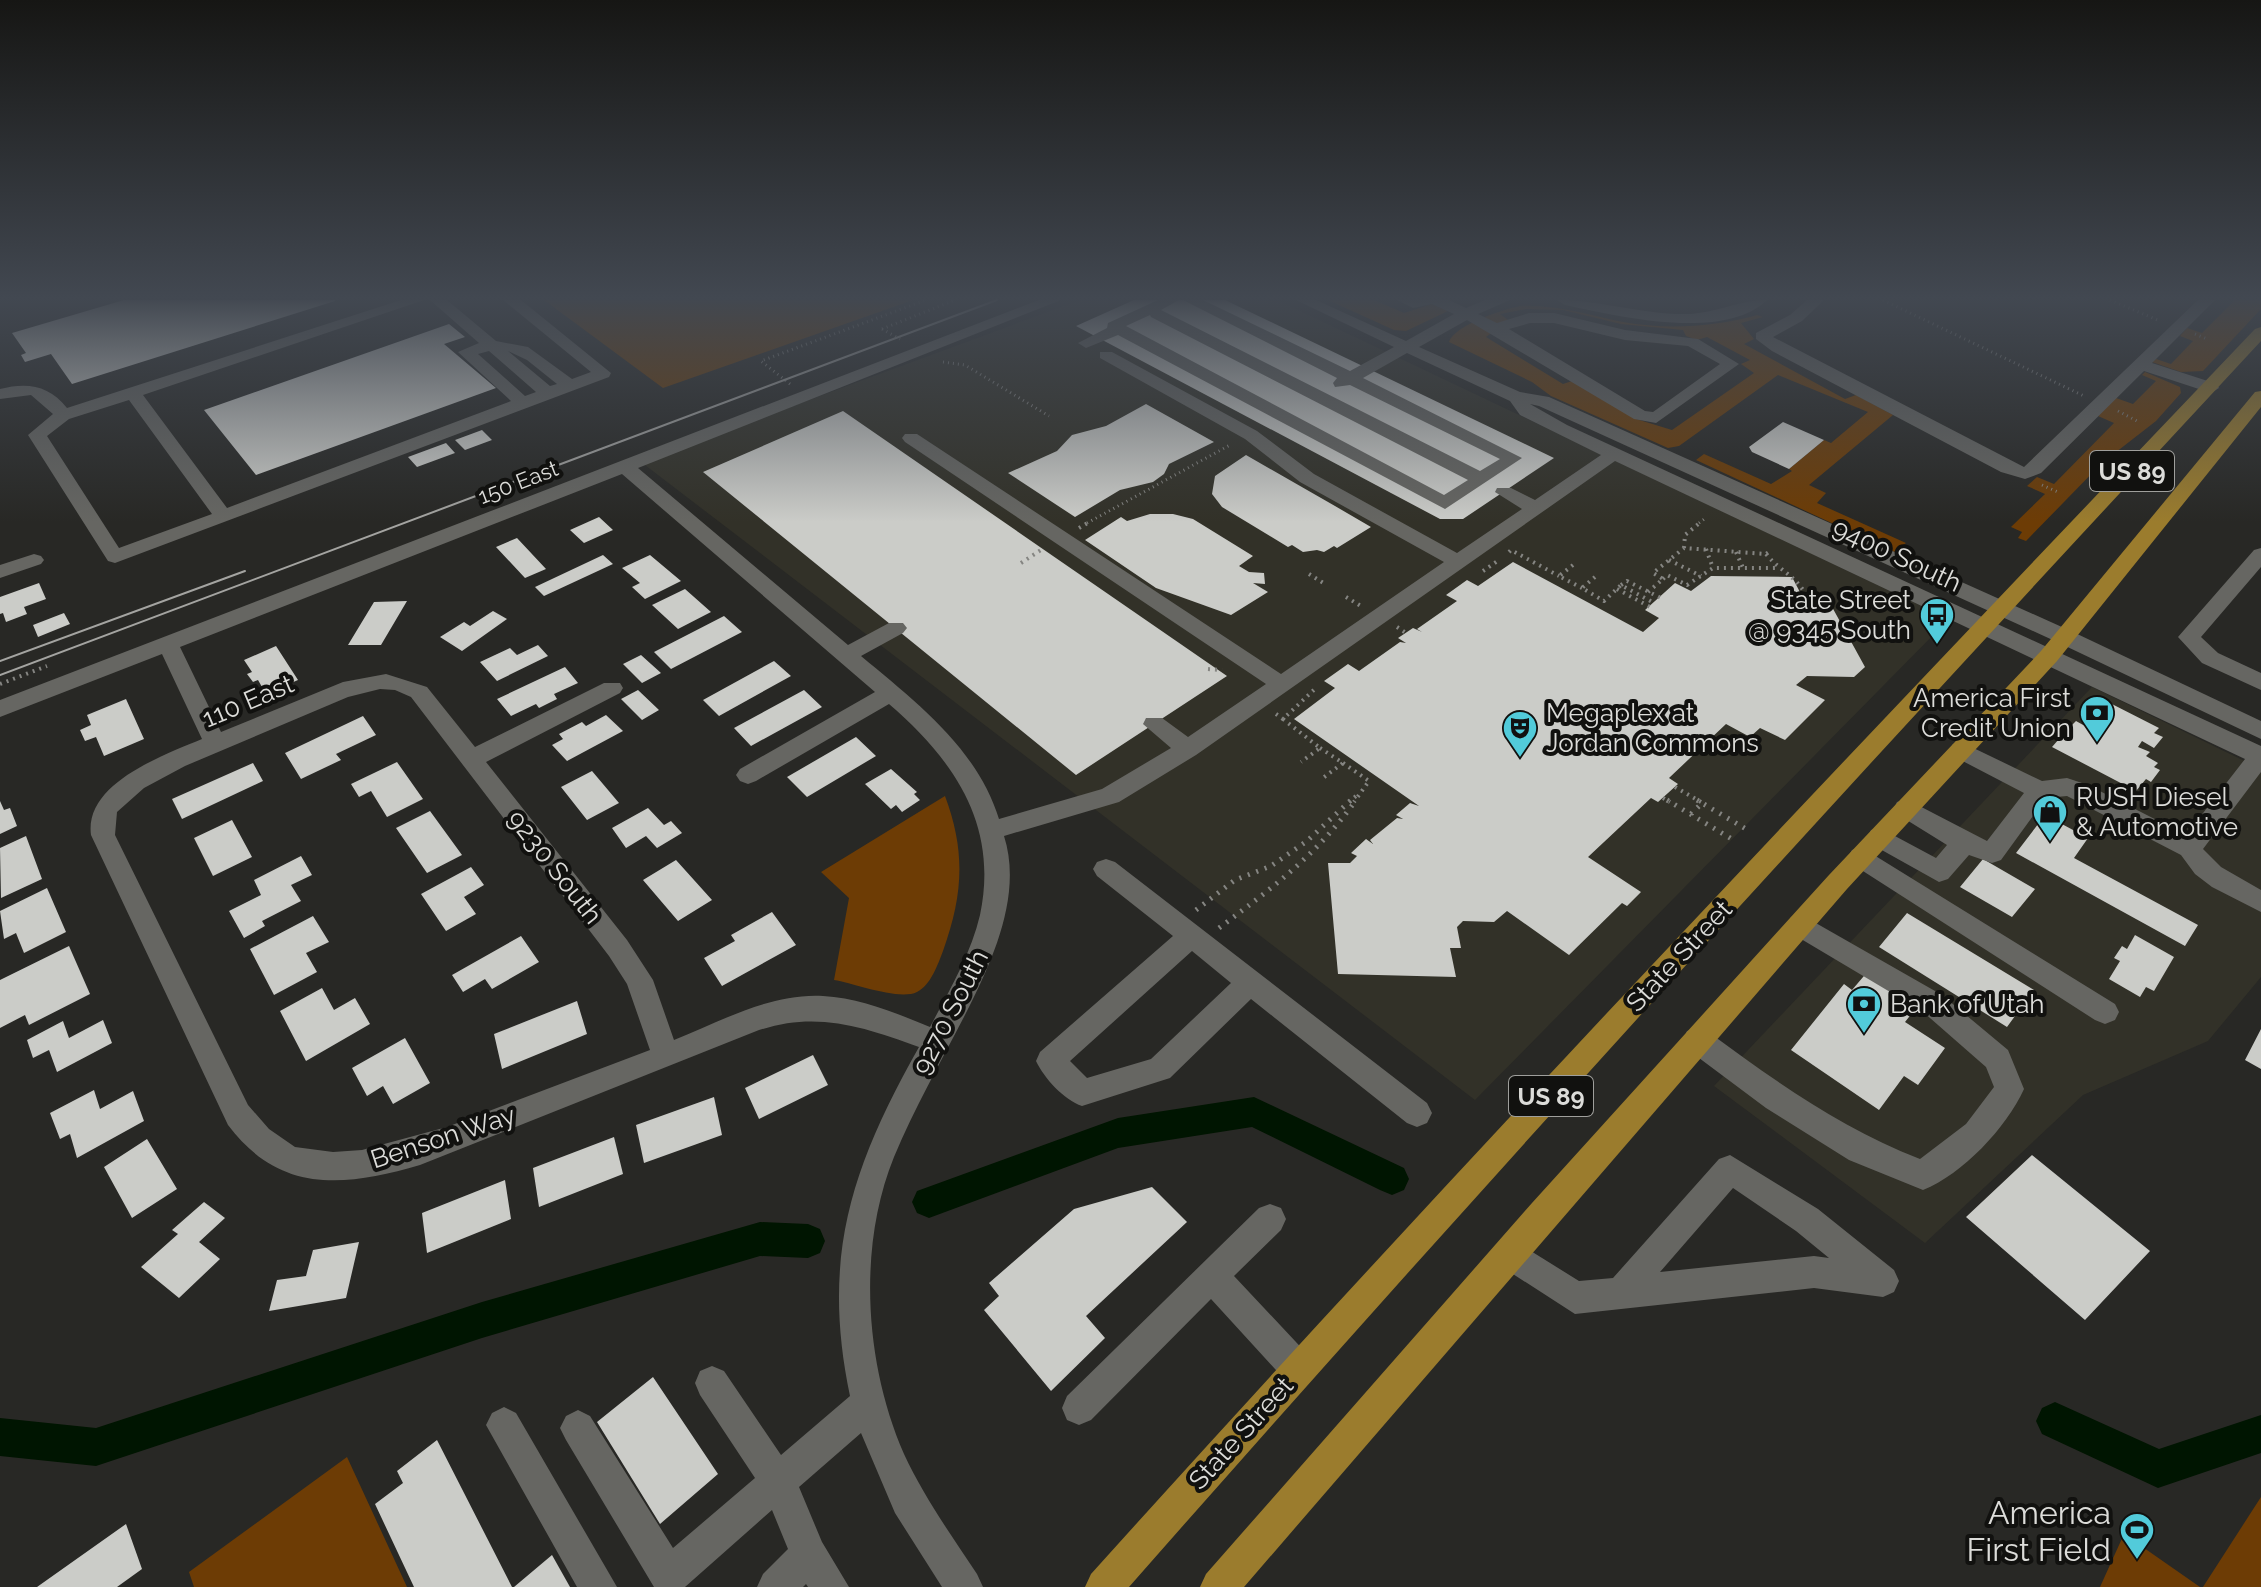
<svg xmlns="http://www.w3.org/2000/svg" width="2261" height="1587" font-family="Raleway,sans-serif">
	<rect width="100%" height="100%" fill="#282825"/>
	<path fill="#323128" d="M1080 300H1277L1949 619 1475 1100 641 462Z
		M2092 687 2261 769V977L2208 1041 2083 1095 1925 1243 1714 1086Z"/>
	<path fill="#6d3c05" fill-rule="evenodd" d="M544 300H913L663 388Z
		M1328 300H1374L1404 313 1432 304 1448 311 1406 331 1394 330Z
		M2235 300H2261V309L2203 371 2181 372 2152 362 2156 359 2171 364 2193 341 2180 336 2187 328 2202 333Z
		M1520 306C1556 304 1588 315 1623 322 1667 330 1714 327 1757 315L1763 317 1741 323 1754 339 1744 344 1845 399 1856 395 1893 415 1809 485 1826 493 1817 503 1906 543 1894 552 1696 460 1704 454 1771 484 1792 471 1789 469 1824 440 1831 443 1868 412 1778 375 1679 446 1668 448 1551 396 1532 382 1449 342C1455 325 1501 310 1520 306ZM1526 309 1563 310 1621 324 1683 330 1686 336 1697 340 1707 337 1750 360 1741 364 1754 373 1672 430 1636 419 1572 381 1563 384 1486 337 1508 320 1500 314Z
		M2145 372 2180 387 2181 393 2156 421 2102 463 2026 541 2018 538 2022 532 2011 527 2045 494 2027 486 2037 477 2054 484 2114 423 2098 416 2116 398 2133 404 2156 381 2142 375Z
		M945 796C966 852 963 895 943 951 938 964 931 985 917 992 899 1001 854 983 834 980L849 898 821 872Z
		M347 1457 407 1587H194L189 1572Z
		M2261 1497V1587H2203Z
		M2124 1534 2200 1587H2100Z"/>
	<g fill="none" stroke-linecap="round" stroke-linejoin="round">
		<path fill="#001501" fill-rule="evenodd" d="M1254 1097 1404 1168 1409 1179 1404 1190 1392 1195 1380 1190 1252 1127 1118 1148 929 1218 917 1213 912 1202 917 1191 1118 1118Z
			M760 1222 808 1224 820 1229 825 1241 820 1253 808 1258 760 1256 482 1338 96 1466 0 1456V1418L96 1428 482 1302Z
			M2055 1402 2159 1449 2261 1415V1453L2158 1488 2042 1434 2036 1421 2042 1408Z"/>
	</g>
	<path fill="#cbccc8" d="M124 300H335V301L72 384 51 354 25 362 21 355 26 353 12 333Z
		M1134 300H1225L1554 458 1463 519H1440L1076 326Z
		M449 324 465 337 444 344 496 388 256 475 204 410Z
		M1146 404 1214 442 1169 464 1164 474 1153 482 1120 490 1075 517 1008 473 1057 451 1072 435 1106 426Z
		M843 411 1227 676 1076 775 703 472Z
		M1783 422 1824 440 1789 469 1752 452 1749 447Z
		M482 430 492 440 465 450 455 440Z
		M446 443 455 453 417 467 408 457Z
		M1246 455 1335 506 1371 527 1337 548 1334 546 1324 552 1317 550 1303 552 1292 545 1288 547 1222 507 1212 494 1215 476Z
		M1150 514H1173L1193 519 1253 556 1239 566 1249 572 1264 573 1265 584 1253 583 1268 592 1231 615 1156 588 1085 540 1121 517 1127 521Z
		M599 517 613 530 584 543 570 530Z
		M517 538 546 569 525 578 496 547Z
		M603 555 613 564 544 596 535 587Z
		M650 555 681 581 645 599 632 587 640 583 622 568Z
		M1513 562 1643 632 1659 618 1645 610 1675 583 1691 591 1711 576 1792 577 1802 596H1826L1865 667 1854 677 1807 676 1796 685 1825 700 1785 740 1760 728 1750 737 1726 724 1669 778 1678 784 1658 802 1651 798 1588 857 1641 892 1627 906 1622 903 1569 955 1507 911 1494 922 1463 921 1457 927 1461 948H1450L1456 977 1338 974 1328 863H1350L1357 856 1351 853 1366 839 1373 844 1370 840 1397 818 1403 819 1396 815 1410 803 1419 806 1294 719 1335 688 1324 681 1348 664 1359 671 1400 642 1406 643 1398 638 1413 628 1422 632 1417 629 1457 601 1446 595 1467 580 1478 586Z
		M39 583 46 599 24 607 27 614 6 622 3 613 0 614V597Z
		M685 589 711 612 678 629 652 605Z
		M407 601 381 645H348L374 602Z
		M493 611 507 619 462 651 440 637 464 622 470 626Z
		M64 613 70 624 38 637 33 625Z
		M724 616 742 632 671 669 654 652Z
		M538 645 548 656 497 681 480 662 510 648 517 655Z
		M276 646 298 680 266 694 258 680 253 682 247 674 252 672 244 660Z
		M641 655 661 673 642 683 623 664Z
		M774 661 791 676 719 716 703 700Z
		M565 667 578 683 554 694 557 699 539 708 536 704 511 716 497 699Z
		M638 690 659 710 642 720 621 699Z
		M804 690 822 707 751 746 734 728Z
		M126 699 144 739 104 756 96 737 85 741 80 730 91 725 87 715Z
		M2104 700 2159 728 2154 733 2163 737 2154 748 2142 741 2138 747 2150 752 2146 756 2158 763 2154 767 2160 770 2151 782 2146 779 2136 791 2052 747 2066 731 2059 728 2065 722 2072 725 2076 721 2094 731 2102 722 2082 712 2092 701 2100 705Z
		M606 715 623 731 567 761 552 745 563 739 559 734 582 722 586 726Z
		M363 716 376 735 336 754 341 760 301 779 285 753Z
		M856 737 876 756 807 797 787 777Z
		M397 762 423 799 387 817 371 791 359 797 351 784Z
		M253 763 263 781 182 819 172 799Z
		M891 769 917 792 914 794 920 800 902 812 896 805 891 809 865 784Z
		M592 771 619 803 587 820 561 787Z
		M0 801 4 810 10 808 17 826 0 834Z
		M648 808 664 825 671 821 682 833 657 848 646 836 626 848 612 828Z
		M430 811 462 855 427 873 396 828Z
		M2045 815 2088 838 2074 858 2198 925 2185 946 2016 853Z
		M232 820 252 857 213 876 194 838Z
		M26 836 42 879 1 898 0 848Z
		M301 856 312 875 291 885 301 901 262 921 265 926 244 938 229 911 261 895 254 880Z
		M1983 859 2035 889 2012 917 1960 887Z
		M676 860 712 900 678 921 643 880Z
		M471 867 484 885 464 897 476 914 446 931 421 894Z
		M47 888 66 932 24 953 16 933 4 939 0 911Z
		M772 912 796 945 722 986 704 958 735 941 731 935Z
		M1907 913 2034 990 2007 1027 1879 947Z
		M313 916 329 942 306 953 317 972 274 995 250 949Z
		M2135 935 2174 957 2154 991 2146 987 2140 997 2109 979 2120 961 2114 958 2122 946 2127 949Z
		M521 936 539 962 492 989 485 979 463 992 452 975Z
		M69 946 90 994 29 1025 25 1015 0 1028V980Z
		M1869 970 1920 1003 1905 1022 1945 1048 1918 1085 1904 1076 1879 1110 1791 1050 1844 984 1852 990Z
		M322 988 334 1010 355 998 370 1024 306 1061 280 1011Z
		M577 1001 587 1034 502 1069 494 1034Z
		M103 1020 112 1043 57 1072 49 1050 33 1058 27 1040 63 1021 69 1038Z
		M2261 1029V1069L2245 1060Z
		M405 1038 430 1083 393 1104 383 1086 367 1096 352 1068Z
		M813 1055 828 1085 759 1119 745 1088Z
		M94 1090 100 1109 133 1091 144 1121 77 1158 70 1134 60 1139 50 1113Z
		M714 1097 722 1135 644 1163 636 1125Z
		M614 1137 623 1174 539 1207 533 1168Z
		M147 1139 177 1189 132 1218 104 1167Z
		M2032 1155 2150 1251 2085 1320 1966 1217Z
		M505 1180 511 1219 427 1253 422 1213Z
		M1152 1187 1187 1222 1086 1316 1105 1338 1051 1391 984 1310 999 1296 989 1283 1074 1209Z
		M204 1202 225 1218 199 1242 220 1259 179 1298 141 1267 178 1234 172 1230Z
		M359 1242 346 1298 269 1311 277 1280 306 1276 313 1250Z
		M653 1377 718 1474 660 1524 597 1422Z
		M437 1440 512 1587H414L375 1504 403 1483 397 1471Z
		M126 1524 142 1569 117 1587H37Z
		M552 1555 570 1587H514Z"/>
	<g fill="none" stroke-linecap="round" stroke-linejoin="round">
		<path stroke="#858582" stroke-width="3" stroke-dasharray="1 4" stroke-linecap="butt" d="M1883 300 2084 396
			M2110 300 2160 321
			M882 329 955 300
			M882 329 900 339
			M2195 334 2207 339
			M943 362 965 365 1049 416
			M790 384 761 361 926 300
			M2118 411 2137 421
			M2042 485 2058 492
			M1087 523 1230 445
			M1699 523 1707 517"/>
		<path stroke="#858582" stroke-width="4" stroke-dasharray="2 5" stroke-linecap="butt" d="M1079 528 1091 521
			M1684 548 1685 535 1702 521
			M1706 549 1713 568
			M1509 552 1511 550 1559 576
			M1736 552 1743 568
			M1766 554C1782 573 1793 573 1807 596
			M1669 560 1701 576
			M1021 563 1044 548
			M1573 565 1559 576 1582 588
			M1483 571 1499 560
			M1309 574 1325 584
			M1595 577 1582 588 1604 601 1621 585 1654 603
			M1663 579 1667 575 1687 585 1713 568H1778
			M1621 585 1627 581 1661 598
			M1617 589 1650 607
			M1648 592 1663 579 1653 573 1684 548 1766 554 1772 550
			M1346 597 1361 606
			M1397 627 1406 633
			M1208 669 1222 670
			M0 684 47 666
			M1276 714 1283 719 1317 687
			M1283 719 1320 748 1301 762
			M1320 748 1343 763 1323 778
			M1343 763 1369 781 1354 802
			M1675 787 1701 802
			M1663 798 1670 802
			M1349 802 1356 796"/>
		<path stroke="#858582" stroke-width="5" stroke-dasharray="2 7" stroke-linecap="butt" d="M1667 800 1735 841
			M1697 800 1702 803
			M1691 814 1702 803 1746 829
			M1196 910 1235 880 1271 866 1307 841 1351 800
			M1219 928C1272 888 1317 855 1356 800"/>
		<path fill="#666662" fill-rule="evenodd" d="M401 300H424L143 395 227 508 511 401 458 352 479 343 430 300H447L496 341 528 347 572 379 591 372 503 300H521L611 373 609 377 115 563 108 561 28 435 53 414 31 395 0 399V389C27 382 49 385 67 408ZM489 351 536 392 525 396 478 354ZM508 351 527 360 557 384 550 386ZM129 400 212 514 119 548 47 436 69 419Z
			M1039 300H1061L638 468 848 645 889 623H903L907 628 903 633 861 656C916 702 977 748 999 819L1102 789 1171 748 1143 724 1146 718H1162L1188 737 1266 684 905 442 902 438 905 434H917L1281 674 1444 562 1300 482 1245 439 1100 358V352H1112L1257 431 1314 474 1457 553 1522 509 1495 492 1497 488H1511L1535 500 1601 455 1520 415 1510 401 1407 353 1363 378 1522 458 1445 509 1118 335 1086 348 1078 343 1107 328 1108 323 1158 300H1179L1161 310 1480 471 1500 459 1350 385 1335 387 1333 383 1337 378 1183 300H1203L1350 371 1394 347 1296 300H1316L1406 341 1454 314 1432 304 1413 308 1397 300H1449L1466 308 1485 300H1510L1478 314 1497 323 1529 313H1554L1625 330 1698 339 1739 364 1656 423 1634 419 1467 320 1419 347 1520 392 1549 397 2073 632 2261 721V739L2057 642 1539 406 1530 404 1567 425 2261 746V772L2203 849 2221 867 2261 890V912L2212 887 2195 874 2181 855 2067 796 2046 798 2001 860 1992 863 1969 855 1948 879 1939 882 1871 844 1868 837 1871 830 1880 828 1936 858 1947 845 1897 814 1894 808 1897 802 1906 799 1987 841 2024 793 1953 756 1949 750 1953 744 1961 742 2042 781 2067 778 2088 785 2186 835 2245 759 1615 461 1196 755 1119 802 1004 836C1022 892 995 955 970 1005 945 1055 916 1104 894 1157 857 1248 865 1365 904 1454 924 1497 951 1535 977 1574L983 1587H942L895 1513 861 1433 799 1487 822 1542 849 1587H808L806 1584 803 1587H757L763 1574 788 1549 772 1510 685 1587H654L566 1440 560 1428 566 1416 578 1410 590 1416 673 1548 755 1478 700 1395 695 1383 700 1371 712 1366 724 1371 781 1455 850 1396C821 1257 851 1168 919 1047 862 1026 813 1010 754 1032L420 1165C344 1187 280 1194 228 1125L91 835C84 783 164 755 202 739L162 654 0 717V700ZM1150 315 1151 317 1468 480 1444 495 1126 326ZM1530 323H1554L1625 340 1688 346 1720 364 1653 412 1645 411 1509 329ZM622 474 875 692 740 769 736 775 740 781 748 784 756 781 889 704C954 760 999 825 980 915 971 954 949 991 930 1027 896 1013 860 998 823 996 771 993 721 1021 674 1040L653 980 627 940 486 762 620 693 623 688 620 683H604L475 747 427 687 386 674 343 682 221 732 180 647ZM380 689 395 690 411 697 609 956 627 984 650 1050 447 1127 362 1150 333 1152 295 1147 269 1129 248 1105 115 835 117 812 144 788 185 766 348 697Z
			M1557 300C1601 300 1643 315 1688 314 1716 313 1739 300 1767 300 1724 342 1617 316 1565 305Z
			M1807 300H1824L1802 321 1773 337 2024 467 2198 300H2215L2152 363 2217 384 2219 388 2211 393 2144 371 2041 473 2025 479 2001 472 1772 351 1756 339V333L1790 315Z
			M2261 548V567L2201 637 2218 653 2261 673V690L2202 663 2178 637 2254 550Z
			M34 554 41 556 44 560 41 564 0 578V565Z
			M1861 847 2115 1004 2119 1012 2115 1020 2105 1024 2095 1020 1852 864 1848 857 1852 850Z
			M1106 859 1115 862 1427 1103 1432 1113 1427 1123 1417 1127 1407 1123 1251 999 1170 1078 1082 1106C1064 1100 1044 1078 1036 1061L1040 1052 1173 936 1097 876 1093 869 1097 862ZM1192 951 1231 983 1151 1059 1087 1078 1070 1061Z
			M1800 914 1942 995 2008 1050 2024 1089C2006 1128 1963 1174 1923 1190L1849 1160 1766 1108 1687 1049 1683 1040 1687 1031 1697 1028 1707 1031C1775 1081 1841 1128 1920 1159L1966 1124 1994 1087 1986 1067 1922 1011 1791 933 1787 925 1791 917Z
			M1730 1155 1818 1209 1894 1270 1899 1281 1894 1292 1883 1297 1814 1288 1575 1314 1499 1265 1494 1254 1499 1243 1510 1238 1579 1281 1613 1278 1719 1159ZM1733 1188 1796 1231 1829 1258 1814 1256 1660 1272Z
			M1270 1204 1281 1208 1286 1219 1281 1230 1234 1276 1310 1357 1315 1369 1310 1381 1298 1386 1286 1381 1211 1299 1091 1420 1079 1425 1067 1420 1062 1408 1067 1396 1259 1208Z
			M504 1407 516 1413 617 1587H577L486 1425 492 1413Z"/>
		<path fill="#9b7c2d" fill-rule="evenodd" d="M2261 327V341C1879 752 1499 1166 1129 1587H1085L1091 1574C1471 1152 1863 740 2255 329Z
			M2261 391V407L2057 661 1847 889 1244 1587H1200L1206 1574 1532 1203 1829 875 2041 651 2255 392Z"/>
		<path stroke="#a4a4a1" stroke-width="2" d="M0 661 245 571
			M0 675 997 300"/>
	</g>
	<linearGradient id="sky" x2="0" y2="1"><stop stop-color="#161614"/><stop offset="0.57" stop-color="#424851"/><stop offset="1" stop-color="#424851" stop-opacity="0"/></linearGradient>
	<rect width="2261" height="522" fill="url(#sky)"/>
	<defs>
		<symbol id="bus-pin" viewBox="-11 -11 22 30"><path d="M0 17L-7.5 6A9.5 9.5 0 1 1 7.5 6Z" fill="#52cbda" stroke="#11110f"/><path d="M-5-6H5V4H4V6H2V4H-2V6H-4V4H-5ZM-3.5-4V0h7V-4ZM-3.5 1.2v1.5H-2V1.2ZM2 1.2v1.5H3.5V1.2Z" fill="#111"/></symbol>
		<symbol id="bank-pin" viewBox="-11 -11 22 30"><path d="M0 17L-7.5 6A9.5 9.5 0 1 1 7.5 6Z" fill="#52cbda" stroke="#11110f"/><path d="M-6-4H6V4H-6ZM0-2.3a2.3 2.3 0 1 0 0 4.6a2.3 2.3 0 1 0 0-4.6Z" fill="#111"/></symbol>
		<symbol id="theatre-pin" viewBox="-11 -11 22 30"><path d="M0 17L-7.5 6A9.5 9.5 0 1 1 7.5 6Z" fill="#52cbda" stroke="#11110f"/><path d="M-5-5.5Q0-4 5-5.5V0Q5 5 0 6Q-5 5-5 0ZM-3.3-2.5H-1v1.5H-3.3ZM1-2.5H3.3v1.5H1ZM-2.8 1Q0 5.5 2.8 1Z" fill="#111"/></symbol>
		<symbol id="shop-pin" viewBox="-11 -11 22 30"><path d="M0 17L-7.5 6A9.5 9.5 0 1 1 7.5 6Z" fill="#52cbda" stroke="#11110f"/><path d="M-5-2.5h2.3a2.7 3.5 0 0 1 5.4 0H5L5.5 6h-11ZM-1.5-2.5h3a1.5 2.3 0 0 0-3 0Z" fill="#111"/></symbol>
		<symbol id="stadium-pin" viewBox="-11 -11 22 30"><path d="M0 17L-7.5 6A9.5 9.5 0 1 1 7.5 6Z" fill="#52cbda" stroke="#11110f"/><path d="M0-5a6.5 5 0 1 0 0 10a6.5 5 0 1 0 0-10ZM-3.5-1.8h7v3.6h-7Z" fill="#111"/></symbol>
	</defs>
	<g fill-rule="evenodd">
		<use href="#bus-pin" x="1917" y="595" width="40" height="54"/>
		<use href="#bank-pin" x="2077" y="693" width="40" height="54"/>
		<use href="#theatre-pin" x="1500" y="708" width="40" height="54"/>
		<use href="#shop-pin" x="2030" y="792" width="40" height="54"/>
		<use href="#bank-pin" x="1844" y="984" width="40" height="54"/>
		<use href="#stadium-pin" x="2117" y="1510" width="40" height="54"/>
	</g>
	<g text-anchor="middle" dominant-baseline="central" stroke-width="8" stroke-linejoin="round" paint-order="stroke">
		<g font-size="22" fill="#dcdcd9" stroke="#11110f">
			<text transform="translate(518 482) rotate(-21)">150 East</text>
		</g>
		<g fill="#11110f" stroke="#9f9f9c" stroke-width="2">
			<rect x="2090" y="451" width="84" height="40" rx="6"/>
			<rect x="1509" y="1076" width="84" height="40" rx="6"/>
		</g>
		<g font-size="24" font-weight="bold" fill="#dcdcd9">
			<text x="2132" y="471">US 89</text>
			<text x="1551" y="1096">US 89</text>
		</g>
		<g font-size="26" fill="#dcdcd9" stroke="#11110f">
			<text transform="translate(1897 555) rotate(25)">9400 South</text>
			<text transform="translate(248 701) rotate(-23)">110 East</text>
			<text transform="translate(555 867) rotate(52)">9230 South</text>
			<text transform="translate(1679 956) rotate(-47)">State Street</text>
			<text transform="translate(950 1012) rotate(-63)">9270 South</text>
			<text transform="translate(443 1137) rotate(-18)">Benson Way</text>
			<text transform="translate(1241 1433) rotate(-48)">State Street</text>
		</g>
		<g font-size="26" fill="#dcdcd9" stroke="#11110f" text-anchor="start">
			<text x="1911" y="600" text-anchor="end">State Street<tspan x="1911" dy="30">@ 9345 South</tspan></text>
			<text x="2071" y="698" text-anchor="end">America First<tspan x="2071" dy="30">Credit Union</tspan></text>
			<text x="1546" y="713">Megaplex at<tspan x="1546" dy="30">Jordan Commons</tspan></text>
			<text x="2076" y="797">RUSH Diesel<tspan x="2076" dy="30">&amp; Automotive</tspan></text>
			<text x="1890" y="1004">Bank of Utah</text>
		</g>
		<g font-size="32" fill="#dcdcd9" stroke="#11110f" text-anchor="end">
			<text x="2111" y="1512">America<tspan x="2111" dy="37">First Field</tspan></text>
		</g>
	</g>
</svg>
